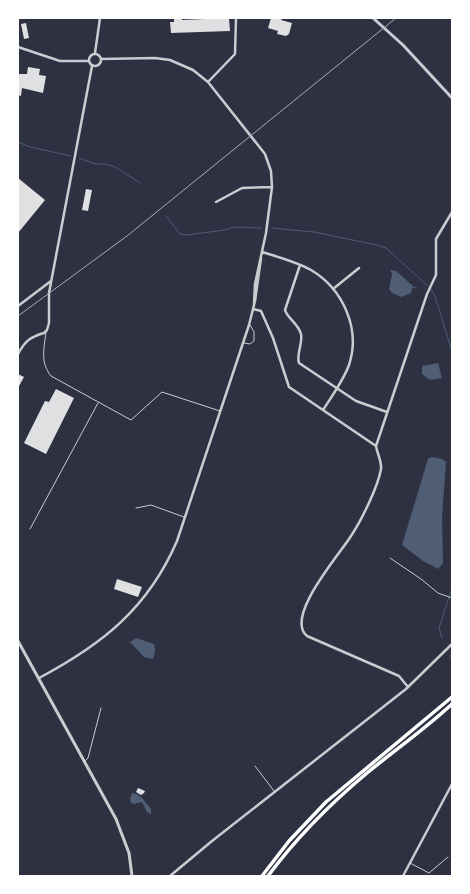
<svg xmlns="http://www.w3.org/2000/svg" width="470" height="894" font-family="Helvetica,sans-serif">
	<rect width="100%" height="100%" fill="#2d3142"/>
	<path fill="#4f5d75" d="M390 270 396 271 413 286 411 293 401 297 392 293 389 289 392 274Z
		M438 363 442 378 430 380 422 374V366Z
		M432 457 442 459 446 462 442 517 443 563 438 569 423 561 402 545 428 459Z
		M136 638 154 644 155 651 153 659 144 657 130 642Z
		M132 793C140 793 146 803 151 809V814L147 812 142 802 134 804 131 803 130 799Z"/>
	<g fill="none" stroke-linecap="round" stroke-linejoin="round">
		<path stroke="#4f5d75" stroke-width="1" d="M18 142 30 147 71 156
			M79 158 95 164H105L115 167 140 183
			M166 216 180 234 186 235 225 230 234 227 262 228
			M272 228 314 232 377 245 386 248 429 287
			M412 287 416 288
			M431 289 435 296 452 352
			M452 554V556
			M442 638 439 628 452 588
			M450 655 452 660"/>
	</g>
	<path fill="#e0e0e3" d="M174 18H182V20L229 18 230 31 171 33 170 22H174Z
		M271 18H282L281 20 292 23 289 34 286 36 277 34 278 31 268 28Z
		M26 23 29 38 24 39 21 24Z
		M28 67 40 69 39 75 46 76 43 93 22 88 21 96 18 95 19 74H27Z
		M18 178 45 200 18 233Z
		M86 189 92 190 88 211 82 210Z
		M18 374 24 377 18 388Z
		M56 389 74 398 46 454 24 443 45 401 49 402Z
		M117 579 142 587 138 597 114 589Z
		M138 788 145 791 144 793 141 795 136 792Z"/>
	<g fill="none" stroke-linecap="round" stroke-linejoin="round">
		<path stroke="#caccd0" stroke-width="1" d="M46 332C44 349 40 362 51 376L131 420 162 392 220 411
			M244 343 250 344 254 341V332L250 325
			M136 508 151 505 184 517
			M30 529 98 403
			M390 558 421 579 438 593 452 598
			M85 761 88 758 101 708
			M255 766 274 791
			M410 863 429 873 448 857"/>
		<path stroke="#caccd0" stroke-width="2.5" d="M18 47 60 61H88
			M95 53 100 18
			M89 60a6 6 0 1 1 12 0a6 6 0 1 1-12 0Z
			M101 59 155 58 170 60 193 70 208 82 265 154 271 171 272 187 266 233 255 284 254 304
			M208 82 235 54 236 18
			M216 202 242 188 272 187
			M262 252C278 257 297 262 311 270 343 289 361 329 349 365 343 381 332 396 323 410
			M300 265 285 310C287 318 298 323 301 334 303 344 296 354 299 363L356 401 387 412
			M333 289 359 268
			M18 306 51 281
			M253 309 261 311 273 338 289 387 376 446
			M18 354C25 341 30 337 44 333L47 330 49 323V293L92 66
			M39 678C103 644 148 608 177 541L249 325 255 301 261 258
			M408 687 399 676 307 636C284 617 340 554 351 536 361 521 378 487 381 469 382 462 377 453 376 446L427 294 436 275V239L452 212
			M170 876 212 841 406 689 452 644
			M403 876 452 784"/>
		<path stroke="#caccd0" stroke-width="3" d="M373 18 403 45 452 98
			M18 641 116 819 129 853 132 876"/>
		<path stroke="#fff" stroke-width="3.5" d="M262 876 289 841 326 802 452 697
			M268 876C297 837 330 804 367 773 395 750 425 729 452 704"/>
		<path stroke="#abadb3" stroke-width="1" d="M18 316 127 236 396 18"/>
	</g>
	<rect width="470" height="894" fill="none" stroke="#ffffff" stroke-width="38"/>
</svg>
